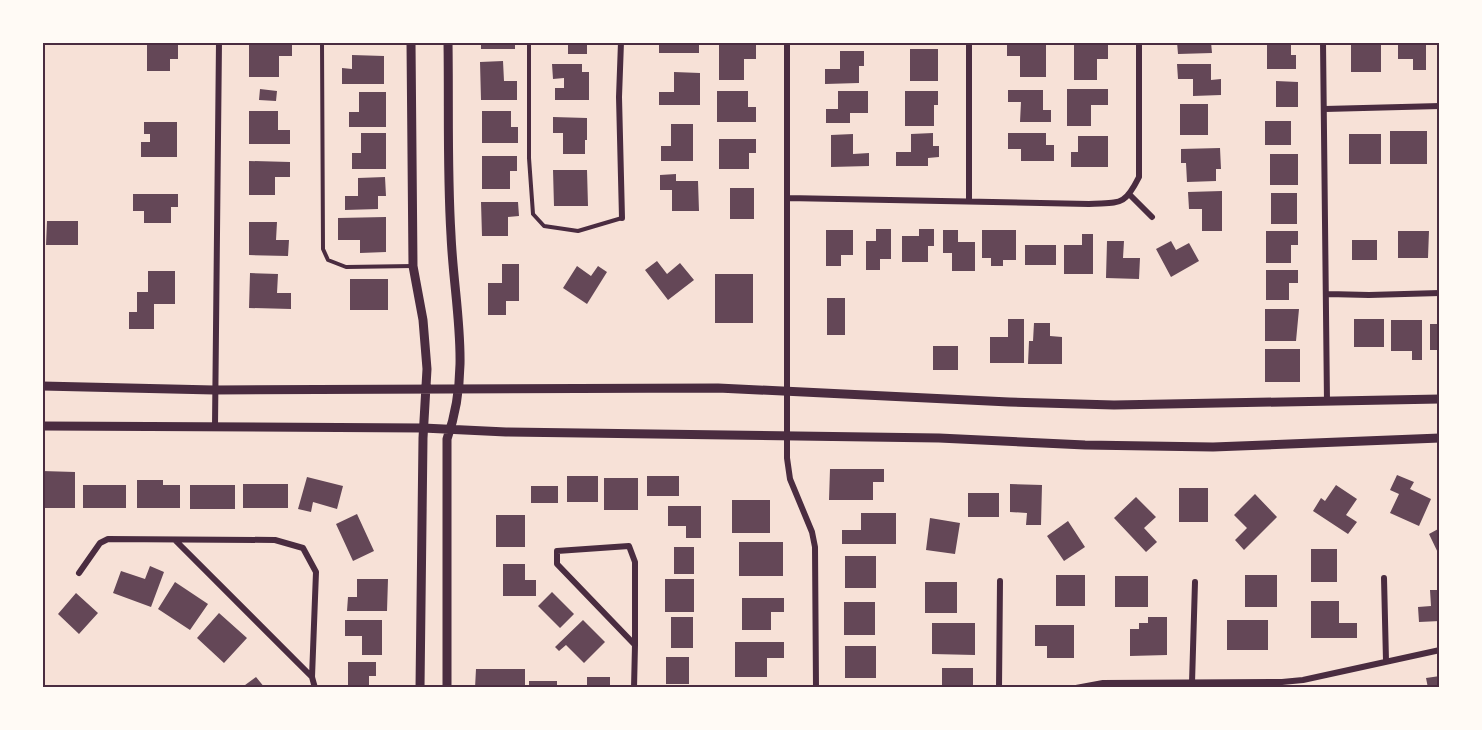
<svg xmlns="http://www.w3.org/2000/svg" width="1482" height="730" font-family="Merriweather,serif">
	<rect width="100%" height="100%" fill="#f7e1d7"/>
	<path fill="#644757" d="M147 42H178V59H170V71H147Z
		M249 42H292V56H279V77H249Z
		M481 42H515V49H481Z
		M568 42H587V54H568Z
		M659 42H699V53H659Z
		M1007 42H1046V77H1020V56H1007Z
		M1177 42H1211L1212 53 1178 54Z
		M1267 42H1291V55H1296V69H1267Z
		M1361 42H1381V72H1351V45H1361Z
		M1398 42H1426V70H1413V59H1398Z
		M719 43H756V59H744V80H719Z
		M1074 44H1108V59H1097V80H1074Z
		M910 49H938V81H910Z
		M840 51H864V66H859V83L825 84V69H840Z
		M352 55 384 56V84H342V68L352 69Z
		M503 61 504 81H517V100H481L480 62Z
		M552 64H582V72H589V100H555V88H564V78L553 79Z
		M1177 64H1211V80L1221 79V95L1193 96V79H1178Z
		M674 72 700 73V105H659V92H674Z
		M1276 81 1298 82V107H1276Z
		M260 89 277 91 276 101 259 100Z
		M1067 89H1108V105H1091V126H1067Z
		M1008 90H1043V110H1051V122H1020L1021 102H1008Z
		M717 91H748V107H756V122H717Z
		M838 91H868V113H850V123H826V109H838Z
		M905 91H938V105H934V126H905Z
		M359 92H386V127H349V112H359Z
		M1180 104H1208V135H1180Z
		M249 111H278V130H290V144H249Z
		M482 111H511V127H518V143H482Z
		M553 117 587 118V140H585V154H563V133H553Z
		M1265 121H1291V145H1265Z
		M144 122H177V157H141V142H150V134H144Z
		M671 124H693V161H661V146H671Z
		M1390 131H1427V164H1390Z
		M361 133H386V169H352V153H361Z
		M933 133V146H939V157L928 158V166H896V152H911V134Z
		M1008 133H1046V145H1054V161H1021V149H1008Z
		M853 134V154L869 153V166L831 167V135Z
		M1349 134H1381V164H1349Z
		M1078 136H1108V167H1071V152H1078Z
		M719 139H756V153H749V169H719Z
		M1220 148 1221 169H1216V181L1187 182 1186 163H1181V149Z
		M1270 154H1298V185H1270Z
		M482 156H517V171H510V189H482Z
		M249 161 290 162V177H275V195H249Z
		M553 170H587L588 206H554Z
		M676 174V181H698L699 211H672V190H660V175Z
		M385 177 386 196H378V209L345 210V196H358V178Z
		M730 188H754V219H730Z
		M1222 191V231H1202V209H1189L1188 192Z
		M1271 193H1297V224H1271Z
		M133 194H178V207H171V223H144V211H133Z
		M481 202H518L519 216 508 217V236H482Z
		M386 217V252L360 253V240H338V218Z
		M47 221H78V245H46Z
		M249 222H277L276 240H289L288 256 249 255Z
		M876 229H891V259H880V270H866V241H876Z
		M919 229H934V246H928V262H902V236H919Z
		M826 230H853V255H841V266H826Z
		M943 230H958V242H975V271H952V253H943Z
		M982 230H1016V260H1003V266H991V258H982Z
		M1266 231H1298V245H1291V263H1266Z
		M1398 231H1429L1428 258H1398Z
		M1082 234H1093V274H1064V245H1082Z
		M1352 240H1377V260H1352Z
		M1107 241H1124L1123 258H1140L1139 279 1106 278Z
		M1171 241 1176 250 1189 243 1199 261 1171 277 1156 249Z
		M1025 245H1056V265H1025Z
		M657 261 667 274 680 263 694 280 668 300 645 270Z
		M502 264H519V301H506V315H488V283H502Z
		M577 266 591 276 598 266 607 272 587 304 563 288Z
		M1266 270H1298V283H1289V300H1266Z
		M148 271H175V304H154V329H129V312H137V292H148Z
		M250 273 278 274 277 293H291V309L249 308Z
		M715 274H753V323H715Z
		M350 279H388V310H350Z
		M827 298H845V335H827Z
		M1265 309H1299L1296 341H1265Z
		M1008 319H1024V363H990V337H1008Z
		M1354 319H1384V347H1354Z
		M1391 320H1422V360H1412V351H1391Z
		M1034 323H1050V336L1062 337V364H1028L1029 341H1033Z
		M1430 324H1440V350H1430Z
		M933 346H958V370H933Z
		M1265 349H1300V382H1265Z
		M830 469H884V482H873V500H829Z
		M42 471 75 472V508H42Z
		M1397 475 1414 482 1410 489 1431 499 1419 526 1390 513 1399 494 1390 490Z
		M567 476H598V502H567Z
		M647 476H679V496H647Z
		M307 477 343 486 337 509 313 502 311 512 298 509Z
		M604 478H638V510H604Z
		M137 480H163V485H180V508H137Z
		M243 484H288V508H243Z
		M1010 484 1042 485 1041 525H1026L1027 513 1010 512Z
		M83 485H126V508H83Z
		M190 485H235V509H190Z
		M1336 485 1357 499 1346 515 1357 522 1348 534 1313 511 1321 498 1325 501Z
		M531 486H558V503H531Z
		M1179 488H1208V522H1179Z
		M968 493H999V517H968Z
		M1255 494 1277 517 1244 550 1235 540 1247 528 1234 515Z
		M1136 497 1156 517 1144 528 1157 542 1146 552 1114 518Z
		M732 500H770V533H732Z
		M668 506H701V538H686V526H668Z
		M861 513H896V544H842V530H861Z
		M357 514 374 551 353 561 336 524Z
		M496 515H525V547H496Z
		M930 518 960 523 955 554 926 550Z
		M1068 521 1085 547 1064 561 1047 536Z
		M1440 528V557L1429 534Z
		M739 542H783V576H739Z
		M674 547H694V574H674Z
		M1311 549H1337V582H1311Z
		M845 556H876V588H845Z
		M503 564H525V580H536V596H503Z
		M150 566 164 572 151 607 113 593 121 571 145 579Z
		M1056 575H1085V606H1056Z
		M1245 575H1277V607H1245Z
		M1115 576H1148V607H1115Z
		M357 579H388L387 611H347L348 597H357Z
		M665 579H694V612H665Z
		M175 582 208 604 190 630 158 609Z
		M925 582H957V613H925Z
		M1430 590H1440V621L1419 622 1418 607 1431 606Z
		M552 592 574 614 560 628 538 606Z
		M76 593 98 613 79 634 58 614Z
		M742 598H784V612H771V630H742Z
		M1311 601H1339V623H1357V638H1311Z
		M844 602H875V635H844Z
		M219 613 247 638 224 663 197 638Z
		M671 617H693V648H671Z
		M1148 617H1167V655L1130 656V629H1139V623H1148Z
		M345 620H382V655H362V636H345Z
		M583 620 605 642 584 663 566 645 559 651 555 647Z
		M1227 620H1268V650H1227Z
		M932 623H975V655L932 654Z
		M1035 625H1074V658H1047V646H1035Z
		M735 642H784V658H767V677H735Z
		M845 646H876V678H845Z
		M666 657H689V684H666Z
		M348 662H376V676H369V688H348Z
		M942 668H973V688H942Z
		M476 669H525V685H509V688H475Z
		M1440 676V688H1428L1426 678Z
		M256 677 265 688H241Z
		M587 677H610V688H587Z
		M529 681H557V688H529Z"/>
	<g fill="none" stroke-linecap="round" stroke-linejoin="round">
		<path stroke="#4a2c40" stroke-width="4" d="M322 42 323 249 328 260 346 267 413 266
			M529 42V158L533 214 544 226 578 231 622 218"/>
		<path stroke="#4a2c40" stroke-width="6" d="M621 42 619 97 622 218
			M787 42V458L790 479 812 532 815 547 816 688
			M969 42V200
			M1323 42 1327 402
			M1325 109 1440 106
			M1130 195 1152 217
			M787 198 1089 204C1120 202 1124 207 1139 177V42
			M1328 294 1369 295 1440 293
			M215 426 219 42
			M175 540 312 677
			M629 546 635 562V645L557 564V551Z
			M79 573 100 543 108 539 275 540 303 548 316 572 312 677 315 688
			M1384 578 1386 661
			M1192 683 1195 582
			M634 688 635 645
			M999 688 1000 581
			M1076 688 1103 683 1282 682 1303 680 1440 650"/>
		<path stroke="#4a2c40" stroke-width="9" d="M411 42 413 266 423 320 427 369 423 438 420 688
			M42 386 214 390 718 388 1009 402 1114 405 1440 399
			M42 426 423 428 506 432 939 438 1085 445 1213 447 1440 438
			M447 688V439C472 369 454 306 451 235 447 171 449 106 448 42"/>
	</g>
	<rect width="1482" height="730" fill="none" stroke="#fffaf5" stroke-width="87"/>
	<rect x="44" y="44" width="1394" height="642" fill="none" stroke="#4a2c40" stroke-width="2"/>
</svg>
